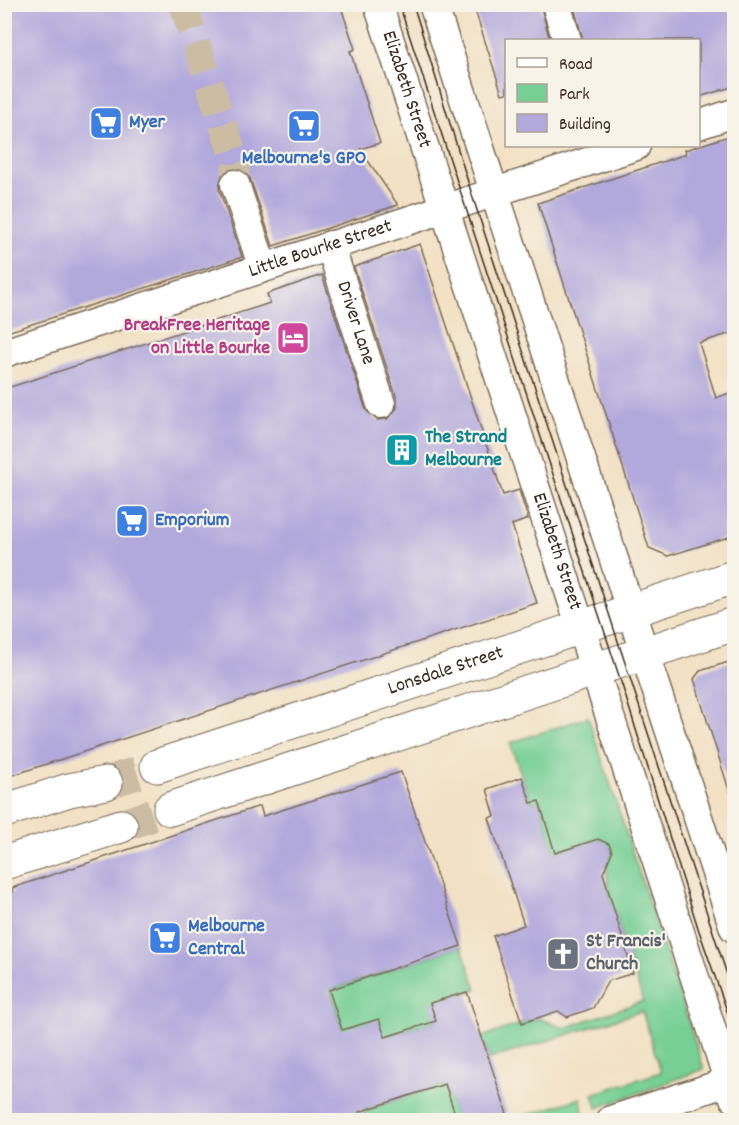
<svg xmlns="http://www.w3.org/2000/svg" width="739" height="1125" font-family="Dekko,sans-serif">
	<rect width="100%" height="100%" fill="#f7f3e8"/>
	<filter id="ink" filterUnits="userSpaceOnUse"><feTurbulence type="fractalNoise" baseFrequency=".0167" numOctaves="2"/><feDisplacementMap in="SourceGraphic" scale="12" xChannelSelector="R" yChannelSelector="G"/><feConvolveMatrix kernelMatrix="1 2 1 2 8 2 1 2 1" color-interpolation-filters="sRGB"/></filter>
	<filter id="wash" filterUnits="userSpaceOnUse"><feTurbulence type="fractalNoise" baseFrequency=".008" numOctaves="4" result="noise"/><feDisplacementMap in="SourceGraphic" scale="24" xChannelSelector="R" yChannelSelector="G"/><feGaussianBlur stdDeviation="1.35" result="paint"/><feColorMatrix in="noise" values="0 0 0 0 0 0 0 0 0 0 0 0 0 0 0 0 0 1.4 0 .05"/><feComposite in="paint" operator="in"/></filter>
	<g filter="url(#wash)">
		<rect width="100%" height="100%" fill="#f2e1c5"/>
		<path fill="#77cf95" stroke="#597c5a" stroke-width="1.5" d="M588 717 704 1069 597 1108 593 1094 661 1072 642 1011 490 1059 482 1037 538 1018 564 1028 643 1001 610 897 606 865 612 852 609 845 598 839 555 853 539 801 531 803 510 743Z
			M461 946 477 989 431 1003 436 1021 385 1037 342 1031 331 990Z
			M445 1084 457 1120H366L363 1111Z
			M581 1098 583 1113 562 1120H526L524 1116Z"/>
		<g id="blocks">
			<path fill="#b1a8dc" d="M4 4H340L355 49 350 51 380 143 360 149 398 205 273 246 250 178 239 168H230L222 174 219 189 242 257 4 333Z
				M473 4H540L550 40H507V93L502 94Z
				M573 4H735V86L699 97V40H583Z
				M735 134V332L699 343 716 398 735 391V535L668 556 649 548 538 203 686 154 685 150Z
				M420 244 503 495 519 490 528 519 512 525 537 603 4 778V389L270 303 267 294 322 275 366 410 377 420 387 419 397 408V399L354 267Z
				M735 660V792L730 793 694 679 700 671Z
				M401 772 461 946 329 990 342 1030 379 1019 385 1037 436 1021 430 1003 467 992 509 1120H457L445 1084 359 1112 362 1120H4V895L13 892 12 888 260 806 263 816Z
				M522 777 531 803 539 801 555 853 598 839 609 844 612 852 603 873 633 973 608 981 593 1008 567 1017 558 1011 522 1023 493 936 524 925 489 818 495 816 487 789Z"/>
		</g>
	</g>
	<g filter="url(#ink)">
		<use href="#blocks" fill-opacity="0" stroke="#7b6a58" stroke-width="1.5"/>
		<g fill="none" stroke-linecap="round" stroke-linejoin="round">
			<path stroke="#cdbca4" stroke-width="28" stroke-dasharray="28 14" stroke-linecap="butt" d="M183 4 236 164 235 184"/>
			<path stroke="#cdbca4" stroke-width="33" stroke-dasharray="33 16" stroke-linecap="butt" d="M106 783 157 766
				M121 826 170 809"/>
			<defs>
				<g id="minor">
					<path id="s1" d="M378 4 734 1098"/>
					<path d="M433 4 734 928"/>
					<path d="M556 4 567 40"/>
					<path d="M698 125 734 113"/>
					<path d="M235 184 263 268"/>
					<path id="s2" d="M330 245 381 404"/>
					<path id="s3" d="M4 353 636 146"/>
					<path d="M611 1120 734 1080"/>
				</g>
				<g id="major">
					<path id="s4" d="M157 766 734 577"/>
					<path d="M170 809 734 624"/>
					<path d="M4 811 69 790 106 783"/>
					<path d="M4 863 121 826"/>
				</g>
			</defs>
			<use href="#minor" stroke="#7b6a58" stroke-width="31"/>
			<use href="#major" stroke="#7b6a58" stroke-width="35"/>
			<use href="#minor" stroke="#fff" stroke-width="28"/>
			<use href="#major" stroke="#fff" stroke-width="33"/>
			<path stroke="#3b2a1e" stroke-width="1.5" d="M399 4 623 688 698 928 734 1031
				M413 4 473 198 734 996"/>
		</g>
	</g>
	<defs>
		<symbol id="supermarket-square" viewBox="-11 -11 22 22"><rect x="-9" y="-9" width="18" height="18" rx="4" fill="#3f7fe0" stroke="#f7f3e8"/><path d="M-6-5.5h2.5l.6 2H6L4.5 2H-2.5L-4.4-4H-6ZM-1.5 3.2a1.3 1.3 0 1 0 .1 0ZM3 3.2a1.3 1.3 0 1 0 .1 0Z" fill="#fff"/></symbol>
		<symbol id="hotel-square" viewBox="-11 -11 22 22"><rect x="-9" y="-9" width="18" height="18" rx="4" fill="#d1479c" stroke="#f7f3e8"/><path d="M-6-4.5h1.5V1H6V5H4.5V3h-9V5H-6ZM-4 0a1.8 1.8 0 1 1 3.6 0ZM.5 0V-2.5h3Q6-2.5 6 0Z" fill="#fff"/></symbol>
		<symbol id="building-square" viewBox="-11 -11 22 22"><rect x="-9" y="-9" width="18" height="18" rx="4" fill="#0f9aa8" stroke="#f7f3e8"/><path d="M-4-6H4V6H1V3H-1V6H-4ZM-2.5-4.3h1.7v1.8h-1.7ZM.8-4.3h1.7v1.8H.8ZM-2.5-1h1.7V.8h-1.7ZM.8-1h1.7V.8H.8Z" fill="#fff"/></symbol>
		<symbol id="church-square" viewBox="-11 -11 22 22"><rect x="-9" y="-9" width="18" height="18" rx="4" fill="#6b7280" stroke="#f7f3e8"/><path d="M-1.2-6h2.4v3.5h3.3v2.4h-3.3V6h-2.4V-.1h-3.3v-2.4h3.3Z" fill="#fff"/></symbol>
	</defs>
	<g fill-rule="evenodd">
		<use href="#supermarket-square" x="87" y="104" width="38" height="38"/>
		<use href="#supermarket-square" x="285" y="107" width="38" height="38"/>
		<use href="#hotel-square" x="274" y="319" width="38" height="38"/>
		<use href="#building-square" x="383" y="431" width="38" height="38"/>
		<use href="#supermarket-square" x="113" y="502" width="38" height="38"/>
		<use href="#supermarket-square" x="146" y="919" width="38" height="38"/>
		<use href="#church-square" x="544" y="935" width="38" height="38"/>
	</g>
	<g text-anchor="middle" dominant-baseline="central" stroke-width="4.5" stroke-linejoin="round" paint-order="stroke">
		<g font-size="20" fill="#3b2a1e" stroke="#f7f3e8">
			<text stroke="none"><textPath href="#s1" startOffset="90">Elizabeth Street</textPath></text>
			<text stroke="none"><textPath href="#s3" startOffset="333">Little Bourke Street</textPath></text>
			<text stroke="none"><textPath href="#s2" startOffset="82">Driver Lane</textPath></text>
			<text stroke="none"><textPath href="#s1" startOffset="576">Elizabeth Street</textPath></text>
			<text stroke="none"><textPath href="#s4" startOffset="304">Lonsdale Street</textPath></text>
		</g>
		<g font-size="20" font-weight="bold" fill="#366cbe" stroke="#f7f3e8" text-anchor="start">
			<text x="129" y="123">Myer</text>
			<text x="304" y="159" text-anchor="middle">Melbourne's GPO</text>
			<text x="155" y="521">Emporium</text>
			<text x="188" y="927">Melbourne<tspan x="188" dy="23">Central</tspan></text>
		</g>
		<g font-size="20" font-weight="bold" fill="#b23c85" stroke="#f7f3e8" text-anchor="end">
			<text x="270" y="326">BreakFree Heritage<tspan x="270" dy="23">on Little Bourke</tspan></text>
		</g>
		<g font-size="20" font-weight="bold" fill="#0d838f" stroke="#f7f3e8" text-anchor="start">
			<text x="425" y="438">The Strand<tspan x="425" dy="23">Melbourne</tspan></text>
		</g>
		<g font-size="20" font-weight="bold" fill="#5b616d" stroke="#f7f3e8" text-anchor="start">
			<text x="586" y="942">St Francis'<tspan x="586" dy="23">Church</tspan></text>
		</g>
	</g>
	<rect width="739" height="1125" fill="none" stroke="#f7f3e8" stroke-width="24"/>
	<rect x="505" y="39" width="195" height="108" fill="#f7f3e8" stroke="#aca397" stroke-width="1.5"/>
	<rect x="517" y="58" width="30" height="9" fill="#ffffff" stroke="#aca397" stroke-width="1.5"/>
	<text x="559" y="69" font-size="18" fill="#3b2a1e">Road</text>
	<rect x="517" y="84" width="30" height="18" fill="#77cf95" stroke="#aca397" stroke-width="1.5"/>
	<text x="559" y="99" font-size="18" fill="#3b2a1e">Park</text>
	<rect x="517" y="114" width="30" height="18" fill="#b1a8dc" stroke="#aca397" stroke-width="1.5"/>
	<text x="559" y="129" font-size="18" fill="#3b2a1e">Building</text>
</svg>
